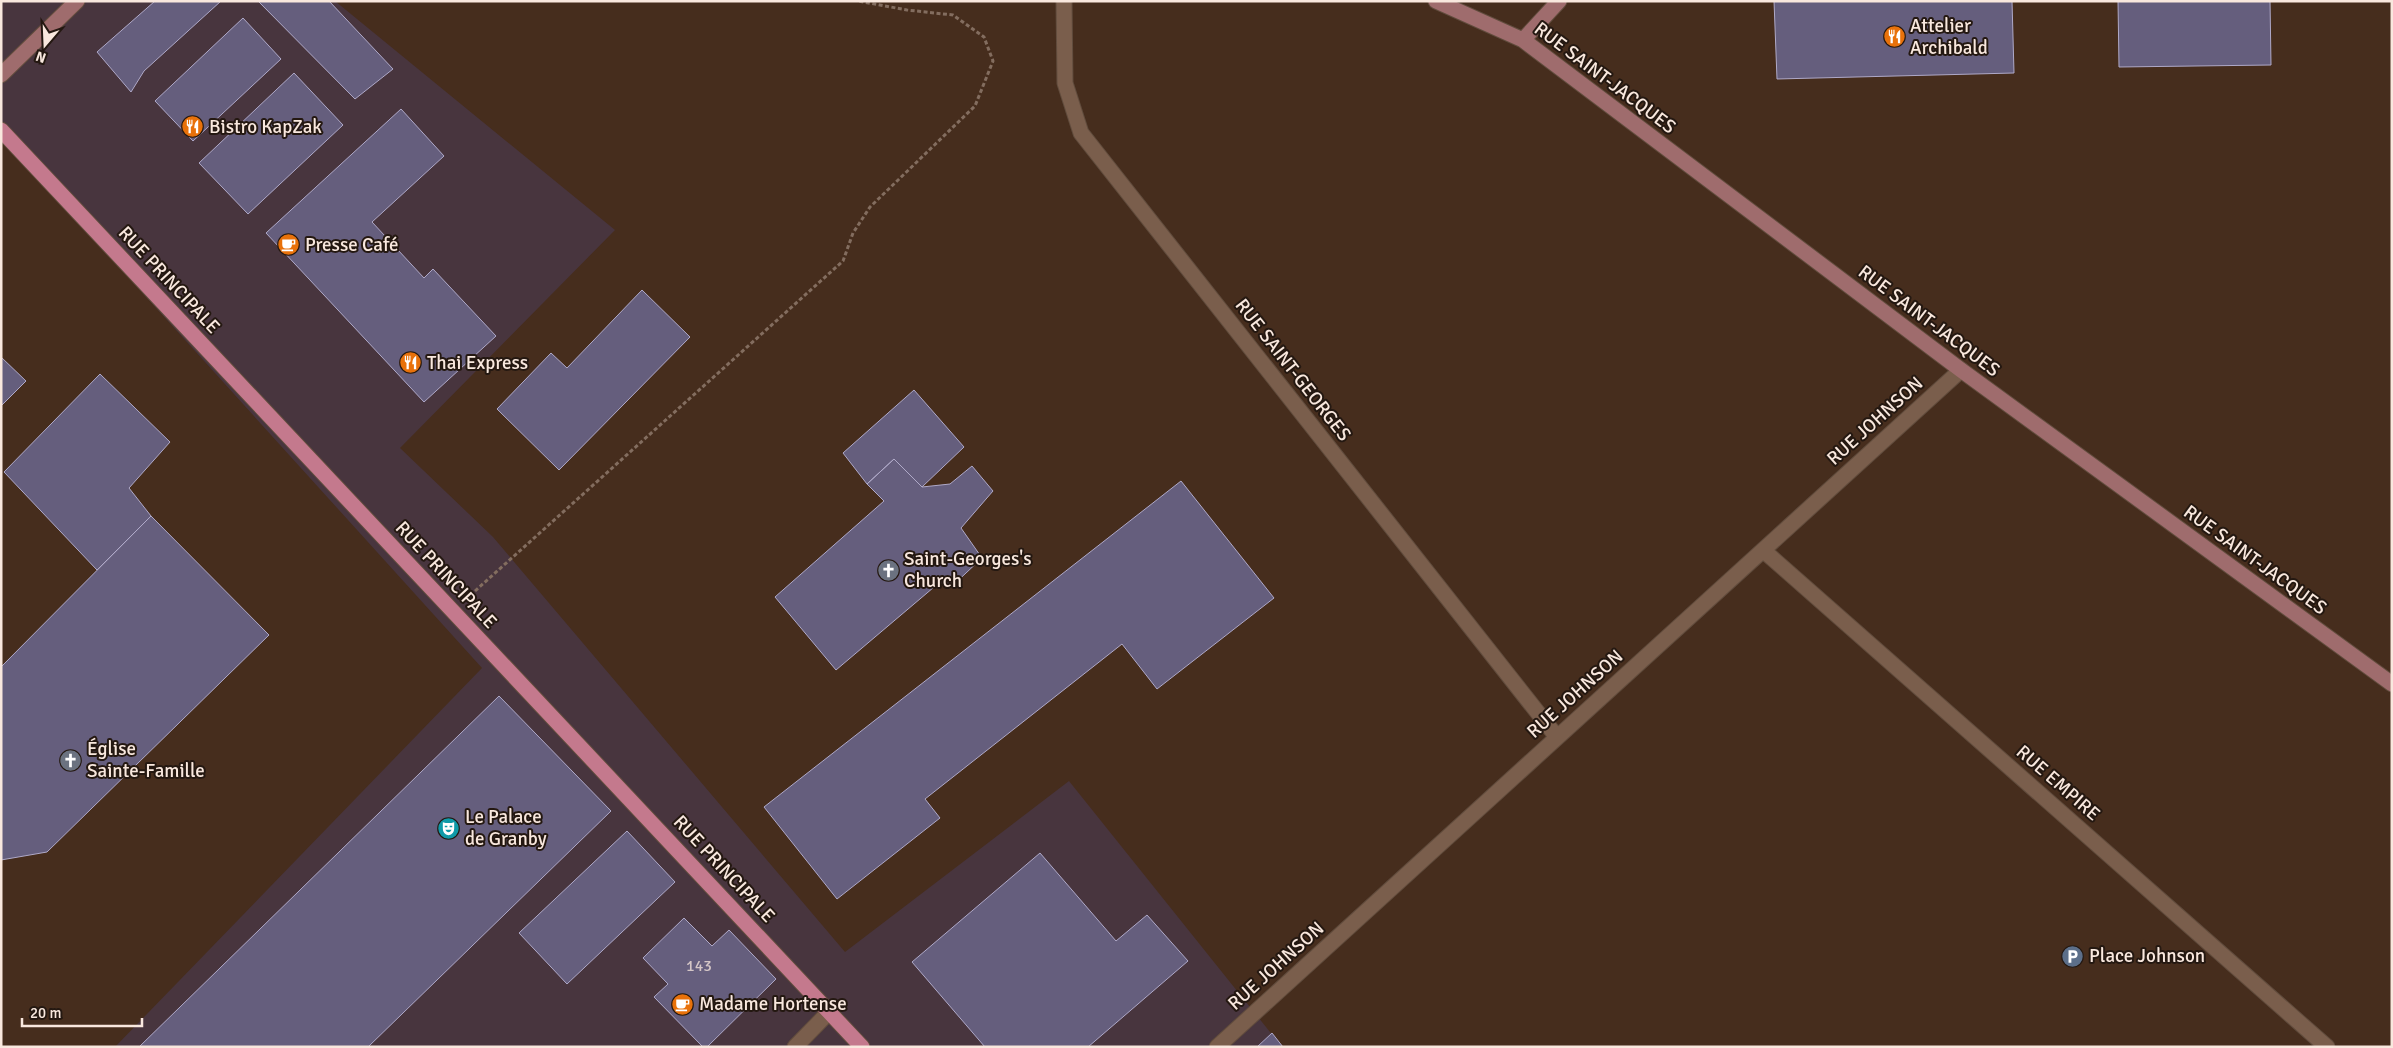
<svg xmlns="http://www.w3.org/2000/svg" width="2393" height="1048" font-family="Signika,sans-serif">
	<rect width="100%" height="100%" fill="#462d1d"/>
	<path fill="#48353e" d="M1 1H335L615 230 400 448 493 537 845 952 1069 781 1282 1047H115L482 668 138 288 1 132Z"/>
	<path fill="#655e7d" stroke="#afa9c8" d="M155 1H221L144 71 131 92 97 52Z
		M258 1H329L393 69 355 99Z
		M1774 1H2012L2014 73 1777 79Z
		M2118 1H2270L2271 65 2119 67Z
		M243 18 281 59 193 141 155 101Z
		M294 73 343 125 248 214 199 163Z
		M401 109 444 156 372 222 424 278 433 269 496 336 424 402 266 233Z
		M642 290 690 337 559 470 497 409 551 353 567 368Z
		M1 357 26 381 1 406Z
		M100 374 170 442 129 488 151 516 97 570 4 472Z
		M914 390 964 447 922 487 894 459 867 484 843 453Z
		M894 459 922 487 950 484 972 466 993 491 961 528 982 558 950 588 940 582 836 670 775 597 884 501 867 484Z
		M1181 481 1274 598 1157 689 1122 644 925 799 940 818 837 899 764 807Z
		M151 516 269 635 47 852 1 860V667Z
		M499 696 611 811 368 1047H139Z
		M627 831 675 882 567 984 519 933Z
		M1040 853 1116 941 1147 915 1188 961 1088 1047H985L912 962Z
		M684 918 712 946 729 930 776 979 707 1047H703L654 997 668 984 643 958Z
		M1272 1033 1283 1047H1257Z"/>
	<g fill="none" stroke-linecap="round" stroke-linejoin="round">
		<defs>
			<path id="street" d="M1064 1 1065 83 1081 133 1557 737
				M1763 550 2327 1047
				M795 1047 830 1011
				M1217 1047 1961 370"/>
			<path id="secondary" d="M1436 1 1523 40 1961 370 2392 684
				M1523 40 1559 1
				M1 75 77 1"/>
			<path id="primary" d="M1 130 862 1047"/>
		</defs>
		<use href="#street" stroke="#614c3d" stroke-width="17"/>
		<use href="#secondary" stroke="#614c3d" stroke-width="17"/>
		<use href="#primary" stroke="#614c3d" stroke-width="17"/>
		<path stroke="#836d5f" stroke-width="3" stroke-dasharray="4 2.5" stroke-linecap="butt" d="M475 591 843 261 853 233 870 207 975 106 993 61 984 37 953 15 907 10 858 1"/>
		<use href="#street" stroke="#7a5e4c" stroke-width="15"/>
		<use href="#secondary" stroke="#9f6c6d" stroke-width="15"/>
		<use href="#primary" stroke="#c4798d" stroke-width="15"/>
	</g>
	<defs>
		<symbol id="restaurant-disc" viewBox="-11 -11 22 22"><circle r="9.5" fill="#e8710a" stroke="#241811"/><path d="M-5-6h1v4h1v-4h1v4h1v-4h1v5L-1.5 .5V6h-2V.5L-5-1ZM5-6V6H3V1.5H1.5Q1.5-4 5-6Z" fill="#fff"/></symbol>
		<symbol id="cafe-disc" viewBox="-11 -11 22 22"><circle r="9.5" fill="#e8710a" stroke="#241811"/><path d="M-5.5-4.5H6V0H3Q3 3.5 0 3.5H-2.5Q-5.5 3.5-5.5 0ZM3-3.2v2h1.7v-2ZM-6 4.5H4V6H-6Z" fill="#fff"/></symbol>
		<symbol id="church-disc" viewBox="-11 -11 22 22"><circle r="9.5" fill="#6b7280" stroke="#241811"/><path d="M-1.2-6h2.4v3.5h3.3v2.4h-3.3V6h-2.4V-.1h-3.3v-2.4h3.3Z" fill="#fff"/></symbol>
		<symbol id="theatre-disc" viewBox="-11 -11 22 22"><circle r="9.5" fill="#0f9aa8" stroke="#241811"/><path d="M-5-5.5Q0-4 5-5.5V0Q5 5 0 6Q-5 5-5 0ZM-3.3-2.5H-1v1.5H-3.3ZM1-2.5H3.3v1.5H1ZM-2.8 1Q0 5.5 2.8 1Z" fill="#fff"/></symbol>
		<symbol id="parking-disc" viewBox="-11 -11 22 22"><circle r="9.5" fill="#5c6f8a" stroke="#241811"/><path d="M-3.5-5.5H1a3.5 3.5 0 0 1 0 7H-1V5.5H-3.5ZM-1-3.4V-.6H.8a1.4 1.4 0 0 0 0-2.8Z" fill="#fff"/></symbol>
	</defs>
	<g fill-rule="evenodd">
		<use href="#restaurant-disc" x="1882" y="24" width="25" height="25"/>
		<use href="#restaurant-disc" x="180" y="114" width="25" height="25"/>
		<use href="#cafe-disc" x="276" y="232" width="25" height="25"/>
		<use href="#restaurant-disc" x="398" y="350" width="25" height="25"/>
		<use href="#church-disc" x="876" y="558" width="25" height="25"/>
		<use href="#church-disc" x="58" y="748" width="25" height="25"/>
		<use href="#theatre-disc" x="436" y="816" width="25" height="25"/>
		<use href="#parking-disc" x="2060" y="944" width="25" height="25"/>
		<use href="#cafe-disc" x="670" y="992" width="25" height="25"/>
	</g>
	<g text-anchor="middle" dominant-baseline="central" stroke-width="4" stroke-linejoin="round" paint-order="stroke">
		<g font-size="16" fill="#d4c6c6">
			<text x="699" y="966">143</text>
		</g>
		<g font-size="19" fill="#f9e8de" stroke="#241811" text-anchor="start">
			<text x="1910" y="26">Attelier<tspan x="1910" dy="22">Archibald</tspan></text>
			<text x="209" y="127">Bistro KapZak</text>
			<text x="305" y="245">Presse Café</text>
			<text x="427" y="363">Thai Express</text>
			<text x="904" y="559">Saint-Georges's<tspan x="904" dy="22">Church</tspan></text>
			<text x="87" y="749">Église<tspan x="87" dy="22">Sainte-Famille</tspan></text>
			<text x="465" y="817">Le Palace<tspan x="465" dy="22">de Granby</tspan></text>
			<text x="2089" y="956">Place Johnson</text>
			<text x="699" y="1004">Madame Hortense</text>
		</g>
		<g font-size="19" fill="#f9e8de" stroke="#241811">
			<text transform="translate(1605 78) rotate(37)">RUE SAINT-JACQUES</text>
			<text transform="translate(169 280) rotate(47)">RUE PRINCIPALE</text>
			<text transform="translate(1929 321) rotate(37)">RUE SAINT-JACQUES</text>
			<text transform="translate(1293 370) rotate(52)">RUE SAINT-GEORGES</text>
			<text transform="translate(1875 421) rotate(-42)">RUE JOHNSON</text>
			<text transform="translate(2255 560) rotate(36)">RUE SAINT-JACQUES</text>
			<text transform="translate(446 575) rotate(47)">RUE PRINCIPALE</text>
			<text transform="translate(1575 694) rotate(-42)">RUE JOHNSON</text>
			<text transform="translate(2058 783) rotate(41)">RUE EMPIRE</text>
			<text transform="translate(724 869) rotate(47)">RUE PRINCIPALE</text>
			<text transform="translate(1276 966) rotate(-42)">RUE JOHNSON</text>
		</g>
	</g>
	<rect width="2393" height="1048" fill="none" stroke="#f9e8de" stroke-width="5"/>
	<g transform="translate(45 45) rotate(199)" stroke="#241811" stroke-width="4" paint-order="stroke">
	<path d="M0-4L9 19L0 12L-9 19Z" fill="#f9e8de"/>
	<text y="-8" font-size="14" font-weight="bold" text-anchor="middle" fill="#f9e8de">N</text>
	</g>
	<path d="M22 1018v8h120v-8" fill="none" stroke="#f9e8de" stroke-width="2.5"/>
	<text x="30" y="1018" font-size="15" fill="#f9e8de" stroke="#241811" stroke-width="4" paint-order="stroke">20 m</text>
</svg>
